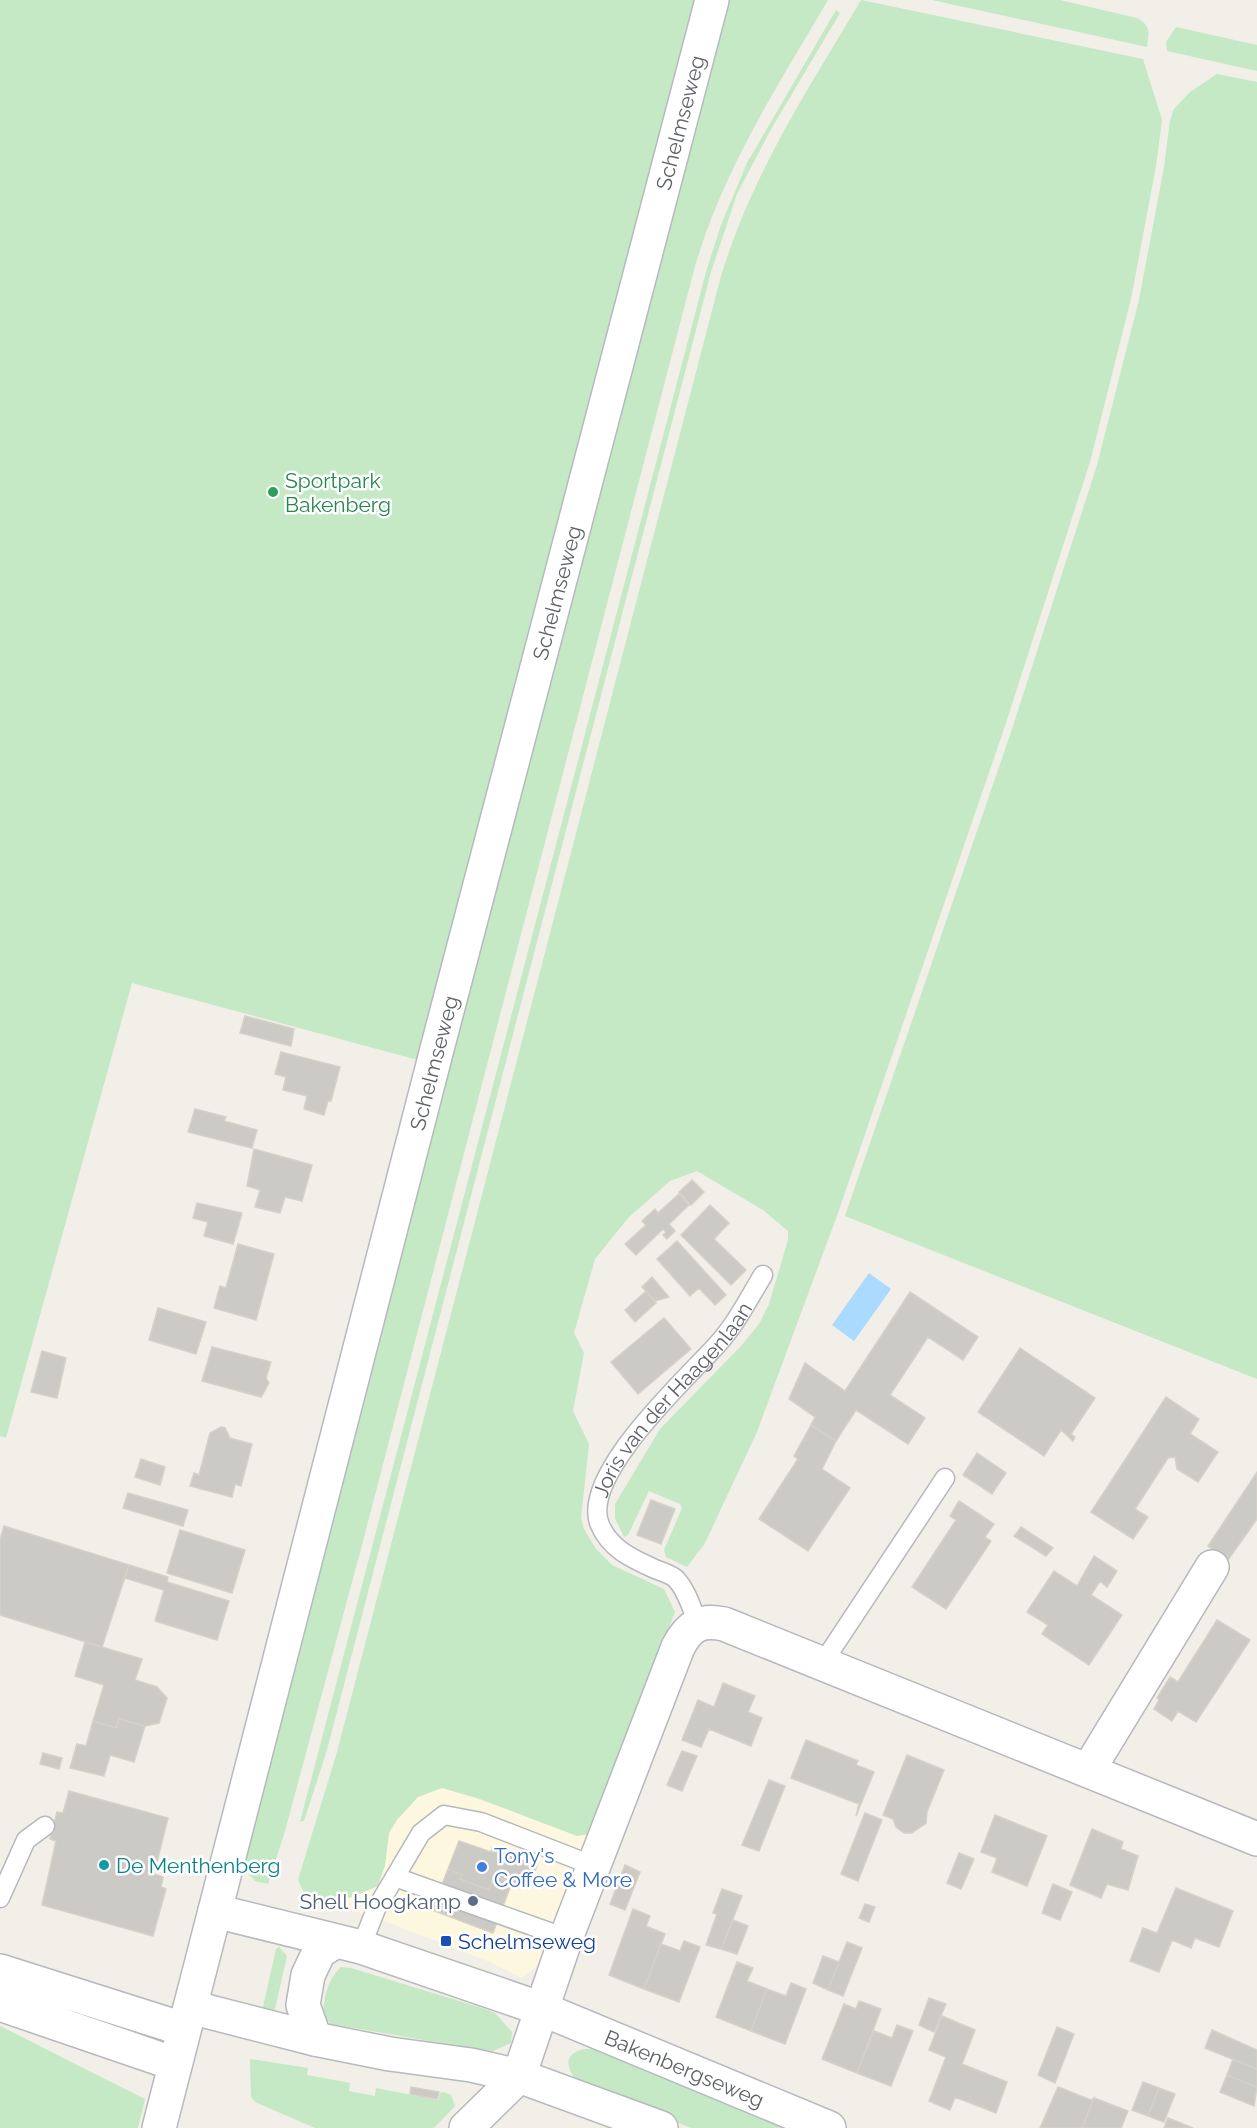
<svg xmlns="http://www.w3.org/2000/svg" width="1257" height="2128" font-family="Raleway,sans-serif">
	<rect width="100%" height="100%" fill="#f1efe8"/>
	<path fill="#fef7e0" d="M442 1788 590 1834 542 1958 535 1968 522 1978 490 1962 382 1920 324 1901 340 1902 378 1886 385 1865 389 1833 397 1820 418 1797Z"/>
	<path fill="#c5e8c5" d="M0 0H697L418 1060 132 983 6 1438 0 1436Z
		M729 0H828C776 89 725 166 695 266L362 1545 285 1831 268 1884 255 1881 249 1874 243 1856Z
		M861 0 1143 59 1162 120 1156 166 1131 299 1090 462 1005 726 838 1213 757 1432 705 1543 687 1567 666 1557 664 1550 682 1508 680 1504 649 1491 628 1535 624 1537 615 1518V1504L660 1429 741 1346 759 1324 769 1304 788 1240V1231L763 1210 697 1171 670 1181 629 1217 595 1259 574 1333 584 1353 573 1411 589 1444 581 1518 584 1529 596 1549 612 1565 664 1589 675 1612 590 1834 577 1836 477 1798 442 1788 418 1797 397 1820 389 1833 385 1865 378 1886C348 1899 337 1906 305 1895L298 1880 337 1752 721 276C753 172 806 93 861 0Z
		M932 0H1060L1137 18C1151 26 1149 32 1147 47Z
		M836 10 840 13 770 131 737 194 711 272 327 1750 304 1821 300 1822 706 272 721 225 747 163Z
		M1176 27 1257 45V71L1167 51 1166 42Z
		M1217 74 1257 82V1379L845 1216 1012 729 1097 465 1139 300 1164 167 1170 120 1174 109 1190 92Z
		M279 1947 287 1956 275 2009 271 2013 262 2011 276 1949Z
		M341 1967 351 1968 482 2008 495 2013 512 2032 511 2043 493 2051 482 2050 331 2024 323 2016C324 1998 327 1980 341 1967Z
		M0 2026 145 2099 138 2128H0Z
		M583 2049H597L800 2128H691L577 2082C567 2067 562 2056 583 2049Z
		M250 2059 308 2068 307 2075 350 2083 349 2091 375 2096 376 2088 438 2100 440 2093 444 2092 451 2095 455 2106 434 2128H315L255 2102 251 2097Z"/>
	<path fill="#aadaff" d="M869 1273 891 1289 854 1341 832 1325Z"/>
	<path fill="#cccac5" stroke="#d6d1c6" stroke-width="1.5" d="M245 1016 294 1029 291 1046 240 1033Z
		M281 1052 340 1067 331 1101H328L324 1115 304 1109 307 1096 283 1090 286 1077 275 1074Z
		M195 1109 226 1117 224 1121 257 1130 252 1148 188 1132Z
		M254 1149 312 1165 302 1201 285 1197 280 1213 255 1207 260 1190 247 1186Z
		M692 1180 704 1192 691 1205 679 1192Z
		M679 1194 689 1205 669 1224 675 1231 667 1239 663 1235 666 1232 663 1229 636 1255 625 1244 646 1225 642 1221 655 1209 658 1213Z
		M197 1203 242 1213 233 1244 204 1236 208 1222 193 1218Z
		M710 1205 729 1223 714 1239 746 1270 731 1285 681 1235Z
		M677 1241 726 1295 715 1305 699 1288 690 1296 657 1259Z
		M238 1244 274 1254 256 1320 214 1308 220 1286 226 1288Z
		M652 1277 669 1297 655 1301 642 1287Z
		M646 1291 656 1303 635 1322 625 1310Z
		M910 1292 978 1337 963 1360 928 1337 890 1395 925 1418 908 1444 856 1410 836 1441 811 1425 815 1417 789 1399 805 1363 845 1391Z
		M158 1308 206 1322 196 1354 149 1340Z
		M664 1318 691 1349 638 1394 611 1362Z
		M212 1347 271 1362 266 1378 269 1383 261 1397 202 1381Z
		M1020 1348 1095 1398 1071 1434 1075 1437 1073 1441 1061 1430 1044 1456 978 1412Z
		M42 1351 66 1358 57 1398 31 1392Z
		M1166 1397 1199 1419 1190 1434 1218 1452 1198 1482 1177 1469 1175 1457 1168 1458 1135 1509 1148 1517 1133 1539 1091 1512Z
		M811 1425 836 1441 822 1469 850 1488 808 1551 759 1519 798 1459 794 1456Z
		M221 1427 225 1428 230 1438 252 1444 241 1486 235 1484 232 1497 190 1486 194 1473 199 1475 210 1433Z
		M977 1453 1006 1473 992 1494 963 1475Z
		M141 1459 165 1467 160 1485 135 1477Z
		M1257 1472V1519L1228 1560 1208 1546Z
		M128 1493 188 1510 183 1526 123 1508Z
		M651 1500 675 1509 661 1544 637 1535Z
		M959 1501 994 1524 985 1537 991 1541 946 1609 912 1587 956 1520 950 1516Z
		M4 1526 129 1565 102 1647 0 1615V1540Z
		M1021 1527 1053 1548 1046 1556 1014 1536Z
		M180 1530 245 1550 232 1593 167 1573Z
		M1094 1556 1117 1571 1107 1587 1100 1581 1091 1595 1122 1615 1089 1665 1042 1634 1048 1625 1027 1612 1054 1571 1077 1586Z
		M129 1565 168 1577 167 1582 229 1601 217 1640 155 1621 164 1590 125 1578Z
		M1217 1620 1250 1640 1196 1722 1178 1711 1172 1721 1154 1709 1159 1700 1157 1698 1170 1677 1178 1682Z
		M85 1642 142 1659 135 1680 157 1687 167 1698 159 1723 145 1726 119 1719 116 1728 93 1721 104 1685 75 1676Z
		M723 1683 755 1696 748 1712 762 1718 751 1746 709 1729 701 1747 682 1740 698 1700 714 1707Z
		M119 1719 145 1726 134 1762 110 1755 104 1776 70 1768 77 1744 86 1746 93 1721 116 1728Z
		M806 1740 858 1761 856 1765 874 1772 856 1816 859 1804 791 1778Z
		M682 1751 697 1756 682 1791 667 1785Z
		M43 1753 62 1758 59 1769 40 1764Z
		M907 1755 944 1770 927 1812 926 1823 912 1833H904L896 1827 893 1819 883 1815Z
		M769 1780 785 1786 759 1851 742 1845Z
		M69 1791 168 1818 154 1874 163 1877 161 1887 166 1889 153 1936 42 1905 56 1841 50 1839 57 1812 63 1813Z
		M865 1813 882 1820 858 1881 841 1874Z
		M995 1815 1047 1836 1027 1886 992 1872 997 1858 981 1852Z
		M1092 1829 1123 1842 1121 1849 1138 1856 1128 1890 1107 1884 1101 1898 1070 1885Z
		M459 1841 491 1852 492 1848 537 1866 528 1888 494 1876 489 1890 460 1879 462 1875 448 1869Z
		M959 1853 974 1859 961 1889 947 1883Z
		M625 1865 640 1872 625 1910 610 1904Z
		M448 1869 462 1875 460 1879 489 1890 494 1876 512 1882 493 1933 432 1910Z
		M1053 1884 1072 1892 1060 1920 1042 1913Z
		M1176 1888 1233 1911 1219 1947 1195 1938 1191 1948 1172 1940 1159 1972 1130 1961 1143 1928 1157 1933Z
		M722 1889 742 1896 721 1949 706 1945 717 1914 713 1913Z
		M865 1904 875 1907 869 1922 859 1918Z
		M633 1909 650 1916 646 1926 665 1934 644 1989 609 1975Z
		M733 1920 748 1926 737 1954 721 1949Z
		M684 1941 700 1947 679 2002 644 1989 661 1944 680 1951Z
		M847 1942 862 1948 843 1996 828 1990Z
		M823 1956 839 1962 828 1990 813 1983Z
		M737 1962 753 1968 747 1981 767 1989 751 2031 716 2017Z
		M791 1983 806 1989 785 2044 751 2031 767 1989 786 1996Z
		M929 1998 946 2004 934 2032 919 2025Z
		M859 2001 881 2009 857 2073 822 2059 844 2004 856 2009Z
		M942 2016 975 2030 962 2064 1007 2082 996 2113 955 2097 950 2110 929 2101 946 2057 929 2050Z
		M897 2025 913 2031 891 2086 857 2073 874 2031 892 2038Z
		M1057 2027 1074 2034 1055 2083 1038 2075Z
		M1212 2030 1257 2050V2069L1205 2048Z
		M1233 2059 1257 2069V2087L1227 2075Z
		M1227 2075 1257 2087 1254 2106 1220 2092Z
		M1143 2082 1159 2088 1148 2116 1132 2110Z
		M411 2087 439 2092 437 2099 410 2094Z
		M1058 2087 1091 2100 1094 2098 1082 2128H1040Z
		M1159 2088 1175 2094 1164 2122 1148 2116Z
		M1094 2098 1128 2111 1121 2128H1082Z
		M1168 2118 1193 2128H1164Z"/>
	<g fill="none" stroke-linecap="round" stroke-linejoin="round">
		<defs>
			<g id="lane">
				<path id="s1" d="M698 1624C692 1609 687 1591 676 1579 671 1574 662 1572 655 1569 633 1559 610 1549 600 1525 579 1477 685 1380 715 1347 735 1326 748 1300 763 1275"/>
				<path d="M822 1664 945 1478"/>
				<path d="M395 1877 566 1938"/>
				<path d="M0 1898 26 1840 45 1826"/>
				<path d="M361 1947 376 1909 421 1833 444 1815 481 1822 594 1866"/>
			</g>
			<path id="street" d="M1089 1769 1212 1567
				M0 1971 183 2029
				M0 2004 175 2064
				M315 2039 303 2005 308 1975 319 1952 334 1942
				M466 2128 519 2076 566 1938 678 1647C689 1626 700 1619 724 1624L1257 1839"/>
			<g id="secondary">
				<path id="s2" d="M215 1911 361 1947 542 2009 829 2128"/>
				<path d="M190 2007 315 2039 390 2054 471 2065 519 2076 661 2128"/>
				<path id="s3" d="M159 2128 437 1049 712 0"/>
			</g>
		</defs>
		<use href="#lane" stroke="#b5b8bc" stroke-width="21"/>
		<use href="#street" stroke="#b5b8bc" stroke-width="36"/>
		<use href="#secondary" stroke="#b6babf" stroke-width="36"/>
		<use href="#lane" stroke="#fff" stroke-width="18"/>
		<use href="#street" stroke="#fff" stroke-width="33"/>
		<use href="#secondary" stroke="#fff" stroke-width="33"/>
	</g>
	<circle fill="#2e9e5b" stroke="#fff" stroke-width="2" cx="273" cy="492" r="6"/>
	<circle fill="#0f9aa8" stroke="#fff" stroke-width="2" cx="104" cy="1865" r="6"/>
	<circle fill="#3f7fe0" stroke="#fff" stroke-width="2" cx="482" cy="1867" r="6"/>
	<circle fill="#5c6f8a" stroke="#fff" stroke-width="2" cx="473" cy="1901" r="6"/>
	<rect fill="#1a4fb4" stroke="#fff" stroke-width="2" x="440" y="1935" width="12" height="12" rx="3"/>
	<g text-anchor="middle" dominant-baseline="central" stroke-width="5" stroke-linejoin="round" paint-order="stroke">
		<g font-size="21" fill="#5f6368" stroke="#fff">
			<text stroke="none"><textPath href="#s3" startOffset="2072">Schelmseweg</textPath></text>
			<text stroke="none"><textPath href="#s3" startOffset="1586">Schelmseweg</textPath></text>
			<text stroke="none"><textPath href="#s3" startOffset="1100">Schelmseweg</textPath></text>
			<text stroke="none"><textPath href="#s1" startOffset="297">Joris van der Haagenlaan</textPath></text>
			<text stroke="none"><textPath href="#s2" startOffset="496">Bakenbergseweg</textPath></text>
		</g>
		<g font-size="21" fill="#27864d" stroke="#fff" text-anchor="start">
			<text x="285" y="480">Sportpark<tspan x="285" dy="24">Bakenberg</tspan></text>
		</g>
		<g font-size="21" fill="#366cbe" stroke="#fff" text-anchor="start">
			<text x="494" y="1855">Tony's<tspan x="494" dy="24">Coffee &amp; More</tspan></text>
		</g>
		<g font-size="21" fill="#0d838f" stroke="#fff" text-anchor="start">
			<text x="116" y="1865">De Menthenberg</text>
		</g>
		<g font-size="21" fill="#4e5e75" stroke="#fff" text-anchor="end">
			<text x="461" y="1901">Shell Hoogkamp</text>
		</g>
		<g font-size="21" fill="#164399" stroke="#fff" text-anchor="start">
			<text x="458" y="1941">Schelmseweg</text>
		</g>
	</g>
</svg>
